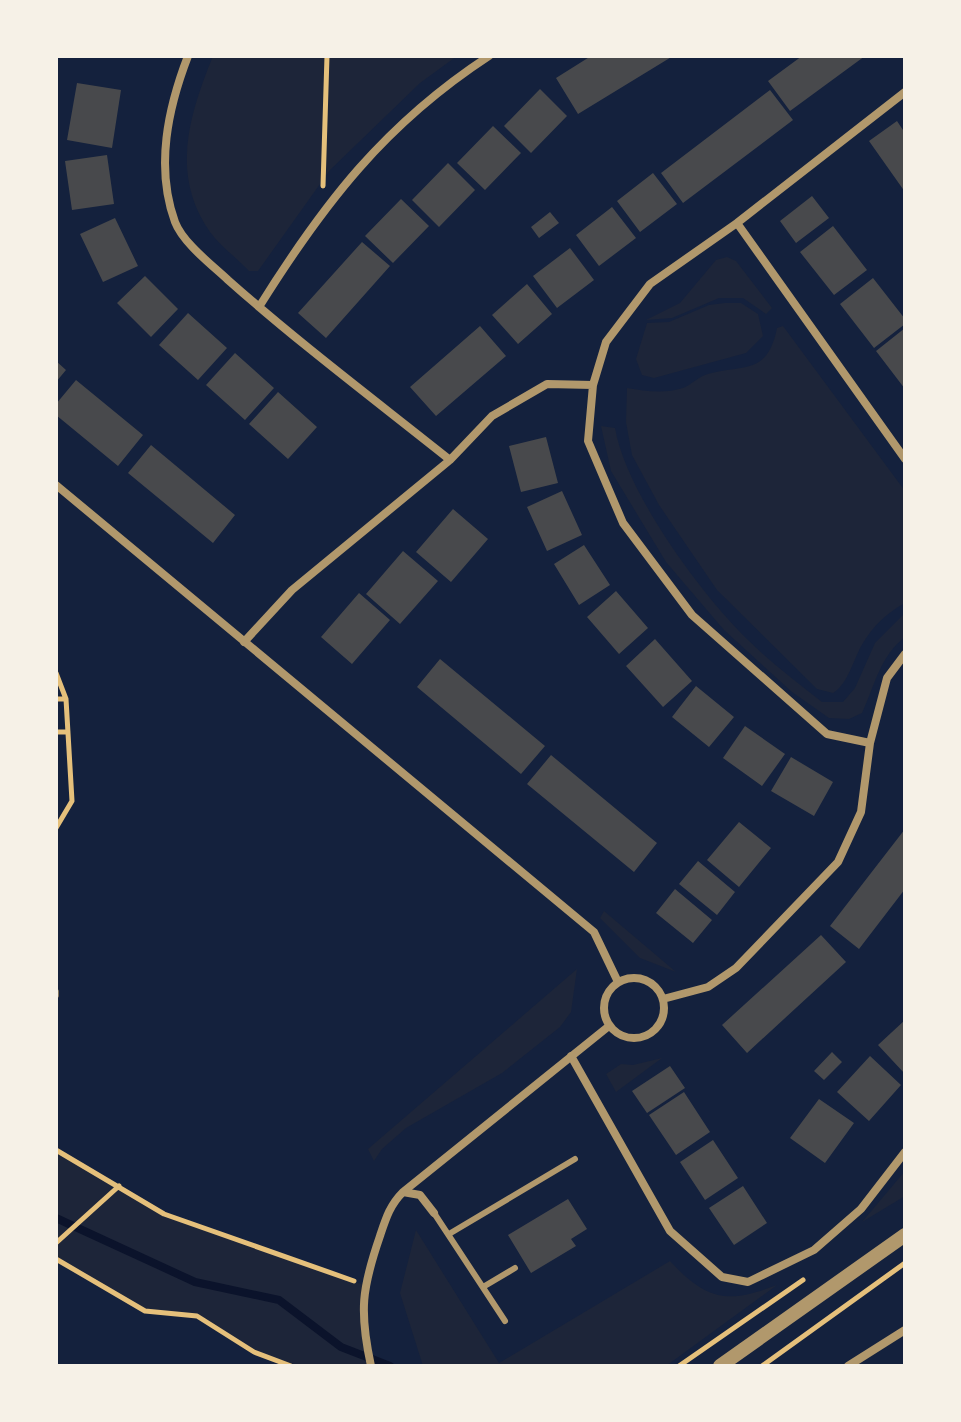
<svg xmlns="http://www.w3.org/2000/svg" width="961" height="1422" font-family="Raleway,sans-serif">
	<rect width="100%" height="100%" fill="#14213d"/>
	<path fill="#1d2539" d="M213 56H457L420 83 330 170 258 271H249C237 258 220 246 210 232 170 175 189 115 213 56Z
		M727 257 736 261 772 308 766 314 743 298H719L672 318 646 320 680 303 716 260Z
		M725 303H741L758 314 763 336 746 353 654 378 642 375 636 359 647 323 669 322 709 305Z
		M783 326 905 491V603C887 613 874 625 863 643 853 659 849 683 833 693L817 689 717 590 659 505 632 455 626 422 627 388C646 391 664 394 683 388 691 385 697 378 705 375 741 363 767 378 777 328Z
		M601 426 615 428C626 492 700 593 747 639 770 662 797 682 822 702H843L855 688 875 643 905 613V637C880 656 875 685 862 713L849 719 829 718 792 692 724 630 666 562 611 471Z
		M604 911 676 972 640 958 600 918Z
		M577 969 571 1012 560 1027 502 1073 406 1128 382 1149 374 1161 368 1149Z
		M662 1058 616 1092 606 1074 621 1064 633 1065Z
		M56 1150 164 1214 364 1285 371 1366H291L254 1352 197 1316 145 1311 56 1259Z
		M905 1171V1196L862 1222Z
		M416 1230 499 1363 670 1261C707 1301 727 1304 777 1285L666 1366H423L400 1293Z"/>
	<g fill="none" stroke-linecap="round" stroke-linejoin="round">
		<path stroke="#0b132b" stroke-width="8" d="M56 1218 195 1282 279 1300 341 1347 390 1366"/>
	</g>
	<path fill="#48494c" d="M591 56H673L578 114 556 78Z
		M802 56H865L790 111 768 81Z
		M77 83 121 90 112 148 67 140Z
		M540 89 567 116 531 153 504 126Z
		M770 90 793 120 683 203 661 173Z
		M897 121 905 133V192L869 141Z
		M493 126 521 153 485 190 457 163Z
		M107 155 114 204 72 210 65 161Z
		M448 163 475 190 439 227 412 200Z
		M653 173 677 204 640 232 617 201Z
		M812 196 829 218 796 243 780 221Z
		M401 199 429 226 393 263 365 236Z
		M612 207 636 238 599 266 576 235Z
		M550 212 559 223 539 238 531 227Z
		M115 218 138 266 103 282 80 234Z
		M833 226 867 270 834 295 800 252Z
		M362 242 390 266 326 338 298 313Z
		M570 248 594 280 557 308 533 276Z
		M145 276 178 309 151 337 117 303Z
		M873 278 905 319V324L874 348 840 304Z
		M527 284 552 314 518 344 492 315Z
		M188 313 227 348 198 380 159 345Z
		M480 326 506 356 436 416 410 387Z
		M905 328V389L876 351Z
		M235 353 274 388 245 420 206 385Z
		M56 361 66 370 56 382Z
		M76 380 143 435 118 466 56 415V404Z
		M278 392 317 427 288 459 249 424Z
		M546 437 558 483 521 492 509 446Z
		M151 445 235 515 213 543 128 473Z
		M562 491 582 535 547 551 527 507Z
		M453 509 488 539 451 582 416 552Z
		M584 545 610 585 579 605 554 564Z
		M403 551 438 581 400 624 366 594Z
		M616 591 648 628 619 654 587 617Z
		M359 593 390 620 352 664 321 637Z
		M655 639 692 681 663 707 626 666Z
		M440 659 545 746 521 774 417 687Z
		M696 686 734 717 709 747 672 717Z
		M745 726 785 754 762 786 723 758Z
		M551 755 657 843 634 872 527 784Z
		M791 757 833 782 814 816 771 791Z
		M739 822 771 848 739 887 707 860Z
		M905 829V889L859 949 830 926Z
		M698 861 735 892 717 915 679 884Z
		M675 889 712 920 693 943 656 913Z
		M821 935 846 962 747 1053 722 1025Z
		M905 1020V1074L878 1045Z
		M832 1052 842 1062 824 1080 814 1071Z
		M870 1056 901 1085 869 1121 837 1092Z
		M670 1066 685 1088 647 1113 632 1091Z
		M684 1092 710 1132 676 1155 649 1115Z
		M819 1099 854 1123 825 1163 790 1138Z
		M713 1140 738 1178 705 1200 680 1162Z
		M743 1186 767 1223 734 1245 709 1208Z
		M568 1199 587 1229 571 1239 576 1246 531 1273 508 1235Z"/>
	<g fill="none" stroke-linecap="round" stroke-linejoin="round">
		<path stroke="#e5c07b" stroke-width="5" d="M323 186 327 56
			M56 673 66 699 72 801 56 828
			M56 699H66
			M56 732H68
			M56 991V996
			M56 1150 164 1214 354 1281
			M56 1243 119 1186
			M56 1259 145 1311 197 1316 254 1352 291 1366
			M679 1366 803 1280
			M762 1366 905 1263"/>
		<path stroke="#b1986c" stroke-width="6" d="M434 1213 505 1321
			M449 1234 575 1159
			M483 1287 515 1268"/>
		<path stroke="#b1986c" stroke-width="8" d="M188 56C168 108 155 167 175 222 183 243 212 265 228 280 299 343 376 401 450 460
			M737 223 905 459
			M259 307C324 203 385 124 489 56
			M56 485 594 932 618 982
			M244 642 292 590 450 460 492 416 547 384 593 385
			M870 743 827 734 692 615 623 523 588 441 593 385 606 342 650 284 737 223 905 92
			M604 1008a30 30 0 1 1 60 0a30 30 0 1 1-60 0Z
			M663 999 708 987 736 968 838 862 861 812 870 743 887 678 905 654
			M571 1056 670 1231 722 1277 748 1282 814 1250 861 1209 905 1152
			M403 1192 609 1026
			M371 1366C359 1311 362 1288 380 1236 386 1218 390 1205 403 1192L420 1195 434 1213
			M848 1366 905 1330"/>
		<path stroke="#b1986c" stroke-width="14" d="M720 1366 905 1235"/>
	</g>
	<rect width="961" height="1422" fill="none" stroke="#f6f1e7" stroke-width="116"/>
</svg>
